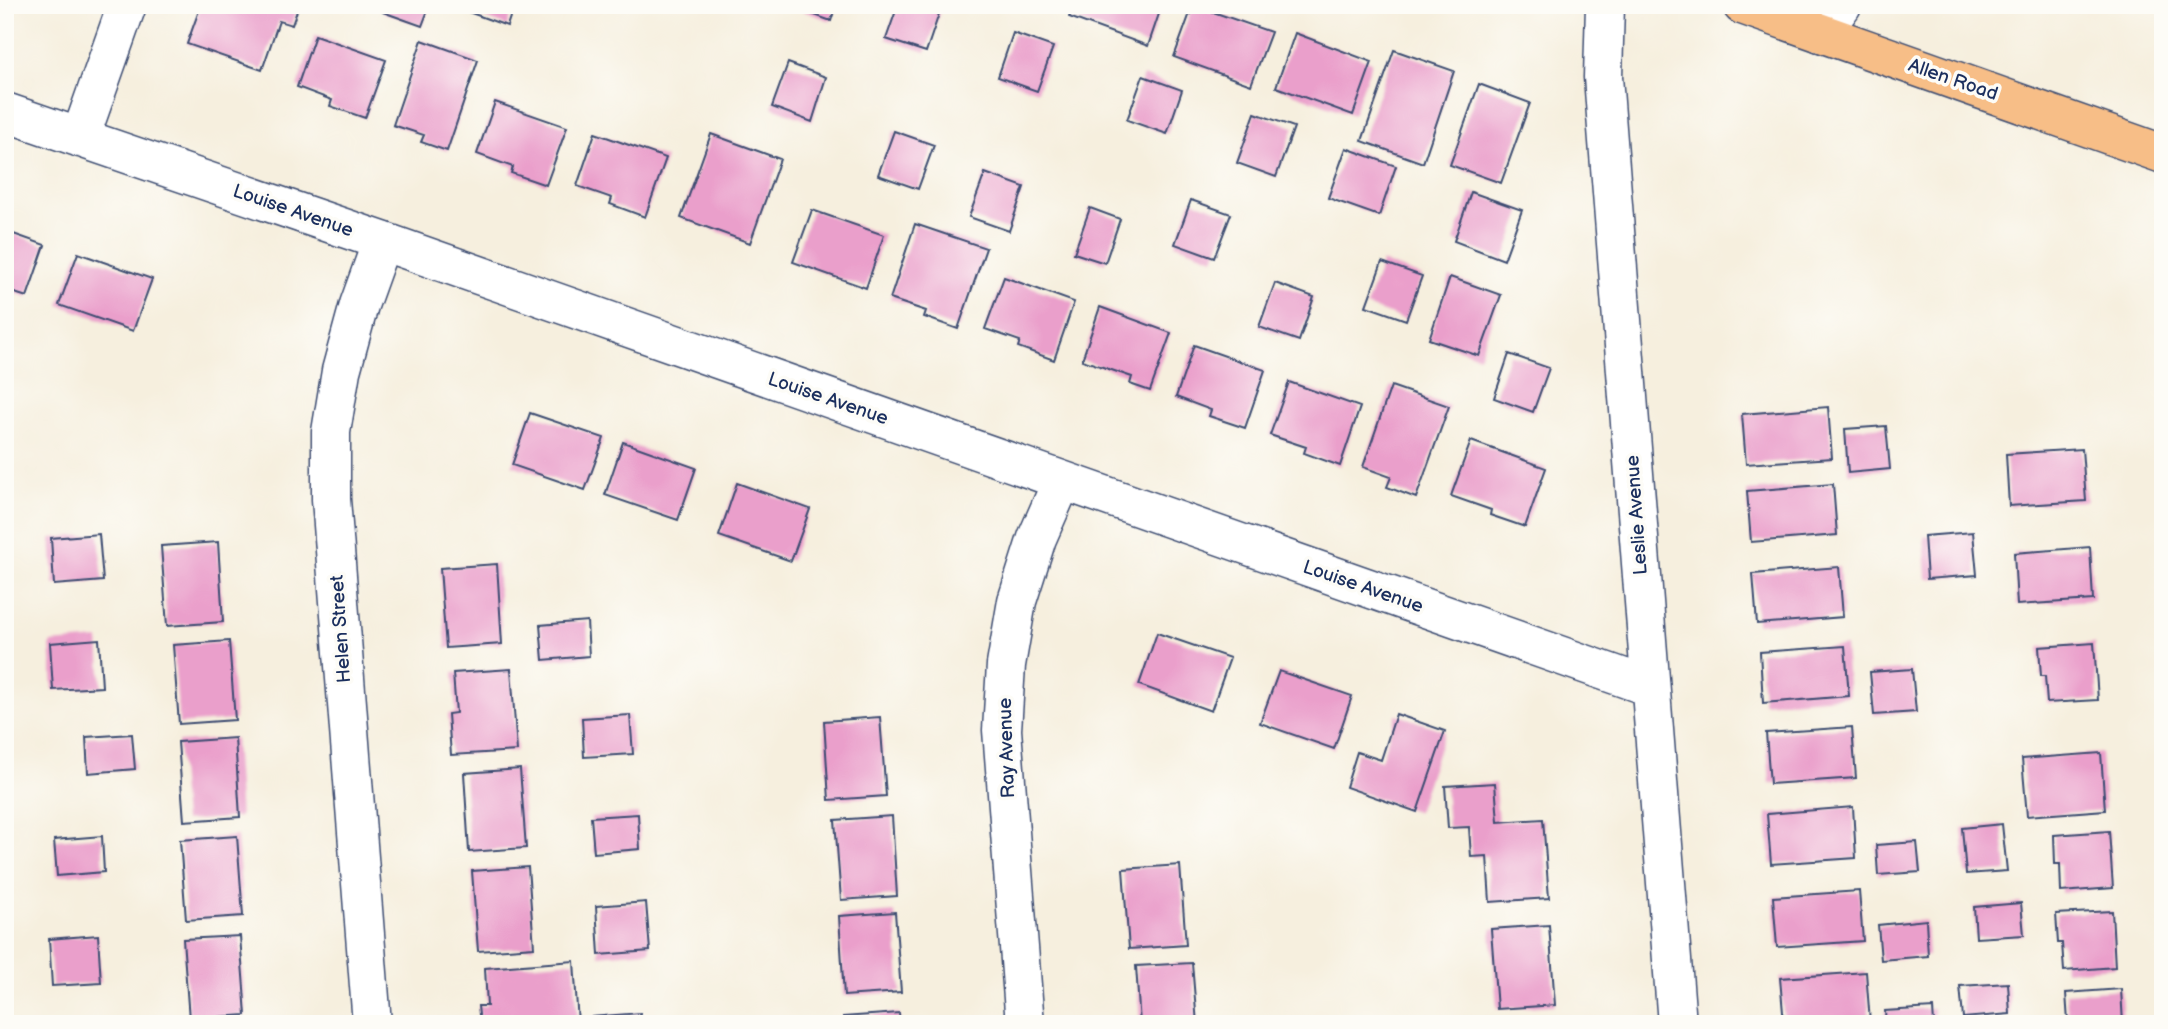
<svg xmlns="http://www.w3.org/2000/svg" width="2168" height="1029" font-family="'Balsamiq Sans',sans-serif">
	<rect width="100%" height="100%" fill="#fdfcf7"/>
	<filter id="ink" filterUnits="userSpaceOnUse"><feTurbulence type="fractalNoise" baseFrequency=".0143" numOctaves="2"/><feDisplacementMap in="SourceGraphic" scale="14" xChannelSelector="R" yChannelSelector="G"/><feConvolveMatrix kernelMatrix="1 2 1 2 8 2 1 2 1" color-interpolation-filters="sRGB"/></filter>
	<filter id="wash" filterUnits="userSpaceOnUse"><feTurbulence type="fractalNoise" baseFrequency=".00686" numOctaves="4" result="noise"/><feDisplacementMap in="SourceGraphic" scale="28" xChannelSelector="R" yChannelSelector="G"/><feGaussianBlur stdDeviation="1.57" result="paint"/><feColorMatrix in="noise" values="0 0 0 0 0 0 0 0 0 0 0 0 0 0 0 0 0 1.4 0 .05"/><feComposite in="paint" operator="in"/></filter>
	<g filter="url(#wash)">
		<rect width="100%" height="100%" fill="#f6efde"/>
		<g id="blocks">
			<path fill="#ea9fcb" d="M201 5H299L292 25 279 21 262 70 187 44Z
				M385 5H430L422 26 383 12Z
				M464 5H514L507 26 463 10Z
				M787 5H836L831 21Z
				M898 5H932L941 8 926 52 886 39Z
				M1074 5H1162L1148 46 1069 17Z
				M1193 5 1271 32 1251 85 1174 57Z
				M1013 33 1053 47 1037 91 998 77Z
				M1295 33 1372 62 1353 115 1276 87Z
				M315 35 386 60 365 118 330 106 332 100 297 87Z
				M422 40 478 60 447 151 421 142 424 135 393 125Z
				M1394 50 1454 71 1423 163 1362 141Z
				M788 63 826 77 812 122 772 107Z
				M1143 76 1182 90 1167 134 1127 120Z
				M1479 84 1530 103 1501 183 1450 165Z
				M495 102 567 127 546 185 511 173 513 167 477 154Z
				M1255 113 1294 127 1276 177 1237 163Z
				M894 131 934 145 918 189 878 175Z
				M595 133 666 158 645 217 610 204 612 198 577 186Z
				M711 134 780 159 750 243 681 218Z
				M1346 148 1396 166 1379 216 1328 198Z
				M985 173 1024 187 1009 231 969 217Z
				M1471 192 1522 210 1504 260 1454 241Z
				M1191 200 1231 214 1214 258 1175 244Z
				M1090 208 1120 219 1105 263 1074 253Z
				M812 210 884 235 866 288 793 262Z
				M915 224 986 248 958 329 924 317 926 311 890 299Z
				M5 231 45 245 27 297 5 290Z
				M78 253 152 279 133 331 59 305Z
				M1382 262 1422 276 1406 320 1366 306Z
				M1004 277 1074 302 1054 360 1018 347 1020 341 985 329Z
				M1450 277 1501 295 1479 356 1429 339Z
				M1275 283 1314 297 1299 341 1259 327Z
				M1100 307 1171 333 1150 391 1130 384 1132 377 1082 360Z
				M1194 345 1265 370 1245 428 1209 416 1211 410 1176 397Z
				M1509 354 1549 368 1533 412 1494 398Z
				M1289 382 1360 407 1340 466 1304 453 1306 447 1270 435Z
				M1391 386 1449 406 1416 498 1387 487 1391 477 1363 467Z
				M1828 407 1832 458 1746 464 1742 414Z
				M530 413 604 438 585 490 512 465Z
				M1886 426 1890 469 1848 473 1845 429Z
				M1471 441 1546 468 1525 527 1490 515 1491 510 1451 496Z
				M623 442 696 468 678 520 605 495Z
				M2082 449 2086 501 2009 506 2006 454Z
				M737 483 810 509 791 561 719 536Z
				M1833 484 1837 535 1751 542 1747 491Z
				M1973 532 1977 575 1927 579 1924 536Z
				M99 534 103 581 54 585 51 538Z
				M218 542 223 622 167 626 161 546Z
				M2090 547 2093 600 2017 605 2014 553Z
				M497 564 502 644 446 648 440 568Z
				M1839 567 1843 617 1757 624 1753 574Z
				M587 621 589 656 543 660 540 625Z
				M1157 633 1230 658 1211 711 1139 685Z
				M99 639 102 687 53 690 50 643Z
				M229 641 235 720 179 724 173 645Z
				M2094 643 2098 700 2047 703 2045 676H2041L2039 647Z
				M1845 646 1849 696 1763 703 1760 652Z
				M511 669 517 751 451 755 448 714 456 713 453 673Z
				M1912 669 1916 712 1874 715 1870 672Z
				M1279 671 1352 696 1334 749 1260 723Z
				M1396 714 1445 731 1417 812 1346 787 1357 752 1381 760Z
				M630 715 633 754 584 757 582 718Z
				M880 717 886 796 829 800 824 721Z
				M1852 727 1856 778 1770 784 1766 733Z
				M132 734 135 769 88 773 86 737Z
				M235 738 240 817 184 821 178 742Z
				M2101 753 2105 810 2027 816 2022 759Z
				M520 769 526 848 469 852 464 773Z
				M1495 783 1498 822 1543 819 1549 898 1490 902 1487 856 1471 857 1469 827 1448 828 1445 786Z
				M1853 807 1856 858 1771 864 1767 814Z
				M638 814 640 849 594 853 591 817Z
				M892 816 897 896 841 900 835 820Z
				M2002 824 2007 871 1966 874 1962 828Z
				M2109 831 2113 888 2061 892 2060 864H2055L2054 835Z
				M102 836 104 872 57 876 54 840Z
				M237 836 243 916 186 920 180 840Z
				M1917 842 1920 872 1878 875 1876 845Z
				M1180 865 1186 945 1129 949 1123 869Z
				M528 867 534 947 478 951 472 871Z
				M1859 891 1863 941 1777 947 1773 897Z
				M646 902 650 951 599 955 596 906Z
				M2021 903 2024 935 1976 938 1974 907Z
				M2112 911 2115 967 2064 971 2062 943H2058L2056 914Z
				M895 912 901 992 844 996 839 916Z
				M1926 920 1928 956 1881 960 1878 925Z
				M1549 925 1555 1005 1497 1009 1491 929Z
				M98 935 101 983 52 986 49 939Z
				M240 936 246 1015 189 1019 183 939Z
				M574 961 578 1024H480L478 1006H487L485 968Z
				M1192 963 1197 1024H1140L1136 966Z
				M1866 972 1870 1022 1784 1024 1780 978Z
				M2008 983 2010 1014 1963 1018 1960 986Z
				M2121 989 2123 1024 2068 1022 2066 993Z
				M1933 1008 1934 1024H1886L1885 1011Z
				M640 1013V1024H593L592 1017Z
				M899 1013 900 1024H843V1017Z"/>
		</g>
	</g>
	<g filter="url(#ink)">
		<use href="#blocks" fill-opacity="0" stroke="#3c4c71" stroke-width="2"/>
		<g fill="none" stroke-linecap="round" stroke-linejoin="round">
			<defs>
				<path id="minor" d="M1605 5 1603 77 1677 1024
					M1821 33 1842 5
					M5 112 382 241 1650 687
					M80 138 127 5
					M372 1024 331 499V432L341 371 359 305 382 241
					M1025 1024 1002 730 1006 665 1017 601 1037 538 1062 481"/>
				<path id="major" d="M1742 5 2163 154"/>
			</defs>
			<use href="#minor" stroke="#3c4c71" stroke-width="41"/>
			<use href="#major" stroke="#3c4c71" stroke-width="41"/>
			<use href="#minor" stroke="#fff" stroke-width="38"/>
			<use href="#major" stroke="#f7be87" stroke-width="38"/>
		</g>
	</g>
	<g text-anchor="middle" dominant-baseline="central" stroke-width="7" stroke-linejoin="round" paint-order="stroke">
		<g font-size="19" fill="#1b2f5e" stroke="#fdfcf7">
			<text transform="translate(1953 80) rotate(19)">Allen Road</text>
			<text transform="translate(293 211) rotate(19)">Louise Avenue</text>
			<text transform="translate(828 399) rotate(19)">Louise Avenue</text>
			<text transform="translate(1637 515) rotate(-94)">Leslie Avenue</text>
			<text transform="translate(1363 587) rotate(19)">Louise Avenue</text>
			<text transform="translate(341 629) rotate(-94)">Helen Street</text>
			<text transform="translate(1007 748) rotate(-92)">Ray Avenue</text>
		</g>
	</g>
	<rect width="2168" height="1029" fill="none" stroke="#fdfcf7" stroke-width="28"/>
</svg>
